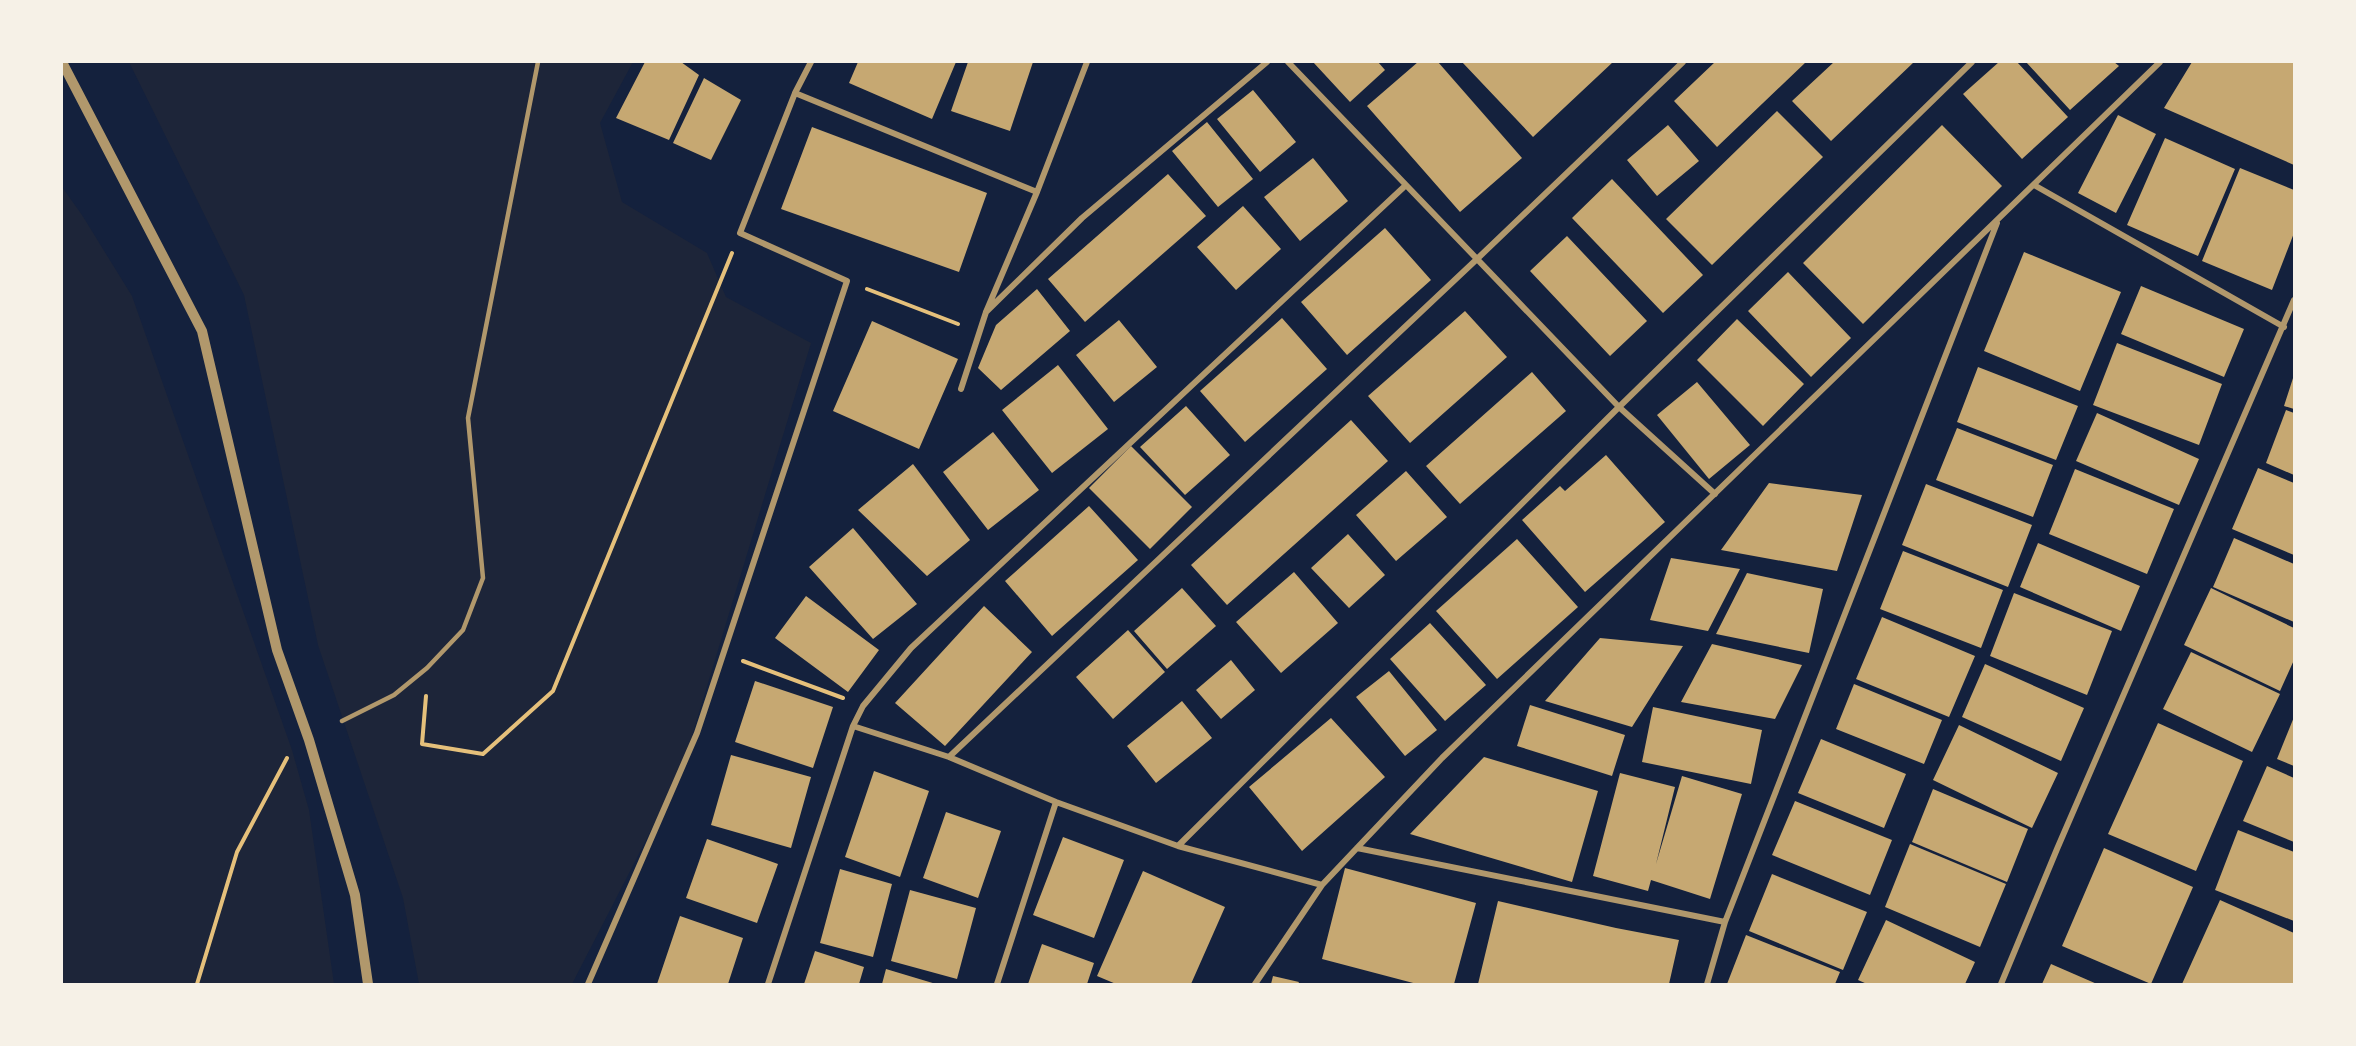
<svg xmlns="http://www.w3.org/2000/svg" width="2356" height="1046" font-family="'IBM Plex Serif',serif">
	<rect width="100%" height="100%" fill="#14213d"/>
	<path fill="#1d2539" d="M129 62H633L600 123 622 202 707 253 726 297 811 343 681 772 572 984H419L403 898 318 645 244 295Z
		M62 187 82 215 132 296 292 750 309 810 334 984H62Z"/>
	<path fill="#c6a872" d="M645 62H681L699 75 669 140 616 118Z
		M858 62H956L932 119 849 83Z
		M968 62H1033L1010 131 951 111Z
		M1313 62H1378L1385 70 1350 102Z
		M1418 62H1438L1522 158 1460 212 1367 106Z
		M1462 62H1613L1533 137Z
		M1715 62H1806L1717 147 1674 101Z
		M1834 62H1914L1831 141 1792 101Z
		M1999 62H2017L2068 117 2022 159 1963 94Z
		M2026 62H2114L2119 66 2070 110Z
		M2192 62H2294V165L2164 108Z
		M704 78 741 100 711 160 673 143Z
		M1253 90 1296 142 1260 172 1217 119Z
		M1777 111 1823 157 1712 265 1666 219Z
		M2118 115 2156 134 2116 213 2078 193Z
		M1207 122 1253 179 1218 207 1172 151Z
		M1668 125 1699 161 1657 196 1627 160Z
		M1942 125 2002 186 1863 324 1803 263Z
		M812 127 987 193 959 272 781 209Z
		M2165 138 2235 169 2198 256 2127 225Z
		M1313 158 1348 201 1300 241 1264 197Z
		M2240 168 2294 190V233L2272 290 2202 261Z
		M1168 174 1206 216 1085 322 1048 279Z
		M1612 179 1703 275 1663 313 1572 218Z
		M1243 206 1281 249 1236 290 1197 247Z
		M1385 228 1431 280 1347 355 1301 302Z
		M1567 236 1647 321 1610 356 1530 271Z
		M2024 252 2121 292 2080 391 1984 351Z
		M1788 272 1851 338 1811 377 1748 311Z
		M2141 286 2244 329 2224 377 2121 334Z
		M1037 289 1070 331 1001 390 978 368 996 325Z
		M1465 311 1507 357 1410 443 1368 396Z
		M1282 318 1327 369 1245 442 1200 391Z
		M1737 319 1804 384 1763 426 1697 360Z
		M1119 320 1157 367 1114 402 1076 355Z
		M872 321 958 359 919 449 833 411Z
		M2117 343 2222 384 2199 445 2093 405Z
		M1058 365 1108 429 1052 473 1002 410Z
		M1978 367 2078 406 2056 460 1957 422Z
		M1532 372 1566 411 1460 504 1426 466Z
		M2294 375V409L2284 406Z
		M1697 382 1750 445 1709 479 1657 415Z
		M1186 406 1230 455 1185 495 1140 447Z
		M2286 410 2294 413V475L2266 463Z
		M2097 413 2199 459 2179 505 2076 461Z
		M1351 420 1388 461 1227 605 1191 565Z
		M1957 428 2053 465 2033 517 1936 480Z
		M993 432 1039 490 988 530 943 472Z
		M1131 446 1192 507 1150 549 1089 488Z
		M1606 455 1665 522 1585 592 1522 520 1560 486 1565 491Z
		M913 464 970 540 927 576 858 510Z
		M2258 468 2294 483V555L2232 529Z
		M2075 469 2174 509 2147 574 2049 534Z
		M1406 471 1447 517 1396 561 1356 515Z
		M1769 483 1862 495 1837 571 1721 550Z
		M1926 484 2032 525 2008 587 1902 545Z
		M1089 506 1138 560 1052 636 1005 581Z
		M853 528 917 604 873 639 809 567Z
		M1348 534 1385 575 1349 608 1311 568Z
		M2234 538 2294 564V622L2213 587Z
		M1517 539 1578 607 1497 679 1436 611Z
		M2038 543 2140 586 2121 631 2020 587Z
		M1903 551 2003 590 1981 648 1880 609Z
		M1671 558 1740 569 1708 631 1650 620Z
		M1294 572 1338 623 1281 673 1236 622Z
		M1747 573 1823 589 1809 653 1716 634Z
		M1182 588 1216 626 1167 669 1134 631Z
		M2211 588 2294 628V660L2280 691 2184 645Z
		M2014 593 2112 631 2087 695 1990 656Z
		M806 596 879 650 848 692 775 638Z
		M984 606 1032 652 945 746 895 703Z
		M1882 617 1975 656 1949 717 1856 679Z
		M1430 623 1486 685 1445 721 1390 659Z
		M1128 630 1165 672 1113 719 1076 677Z
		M1600 638 1683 646 1632 727 1545 701Z
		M1712 644 1802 665 1775 719 1681 702Z
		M2191 652 2280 694 2252 752 2163 709Z
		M1231 660 1255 690 1221 719 1196 690Z
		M1985 664 2084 708 2061 761 1962 717Z
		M1389 671 1437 730 1405 756 1356 697Z
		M755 681 833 707 813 768 735 742Z
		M1854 684 1942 720 1924 764 1836 729Z
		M1182 701 1212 738 1156 783 1127 746Z
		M1530 705 1625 735 1612 776 1517 746Z
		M1653 707 1762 730 1751 784 1642 762Z
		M2294 717V766L2277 759Z
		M1331 718 1385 777 1302 851 1249 787Z
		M2158 723 2243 761 2196 871 2108 834Z
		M1959 725 2058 773 2032 828 1933 780Z
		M1821 739 1906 774 1884 828 1798 793Z
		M731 755 811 777 791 848 711 825Z
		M1484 757 1598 791 1572 882 1410 834Z
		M2267 766 2294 778V842L2243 821Z
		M874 771 929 791 900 877 845 857Z
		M1620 773 1675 787 1656 864 1682 776 1742 794 1710 899 1651 880 1648 891 1593 876Z
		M1933 789 2028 829 2007 882 1912 842Z
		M1795 801 1892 840 1870 895 1772 855Z
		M946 812 1001 831 978 898 923 878Z
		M2238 830 2294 852V921L2215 890Z
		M1063 837 1124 860 1094 938 1033 915Z
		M707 839 778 864 757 923 686 898Z
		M1910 844 2006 884 1980 947 1885 907Z
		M2104 848 2193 887 2151 984 2062 946Z
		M1345 868 1476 903 1454 984H1417L1322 959Z
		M840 869 892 884 873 957 820 943Z
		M1143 871 1225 907 1191 984H1116L1097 976Z
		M1772 874 1867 912 1843 970 1749 931Z
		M910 890 976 908 957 979 891 961Z
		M2220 900 2294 933V984H2182Z
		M1498 901 1616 928 1679 940 1669 984H1478Z
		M680 916 743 938 728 984H657Z
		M1886 920 1975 962 1965 984H1867L1858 980Z
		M1746 935 1840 972 1835 984H1727Z
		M1042 944 1094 963 1087 984H1028Z
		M815 951 864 967 859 984H804Z
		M2051 964 2097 984H2042Z
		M886 969 936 984H882Z
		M1273 976 1299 982 1298 984H1271Z"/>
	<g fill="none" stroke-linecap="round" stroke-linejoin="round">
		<path stroke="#e5c07b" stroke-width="4" d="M867 289 958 324
			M743 661 843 698
			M426 696 422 744 483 754 553 691 732 253
			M197 984 237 852 287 758"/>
		<path stroke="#b1986c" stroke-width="4.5" d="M342 721 394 695 427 668 463 630 483 578 468 418 538 62"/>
		<path stroke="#b1986c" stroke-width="6" d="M1288 62 1619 407 1715 494
			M795 93 1037 192
			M2034 185 2284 327
			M986 312 1082 218 1267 62
			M961 389 986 312 1037 192 1087 62
			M853 726 949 757 1056 802 1178 846 1322 885
			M949 757 1477 259 1683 62
			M1178 846 1619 407 1972 62
			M1357 848 1725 922
			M588 984 697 733 847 281 740 233 795 93 811 62
			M768 984 853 726 863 706 911 648 1406 185
			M997 984 1056 802
			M1255 984 1322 885 1442 758 2160 62
			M1707 984 1725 922 1997 223
			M2001 984 2057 849 2294 300"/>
		<path stroke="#b1986c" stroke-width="10" d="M62 62 202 331 277 650 309 740 355 895 368 984"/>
	</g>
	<rect width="2356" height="1046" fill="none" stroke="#f6f1e7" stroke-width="126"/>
</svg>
